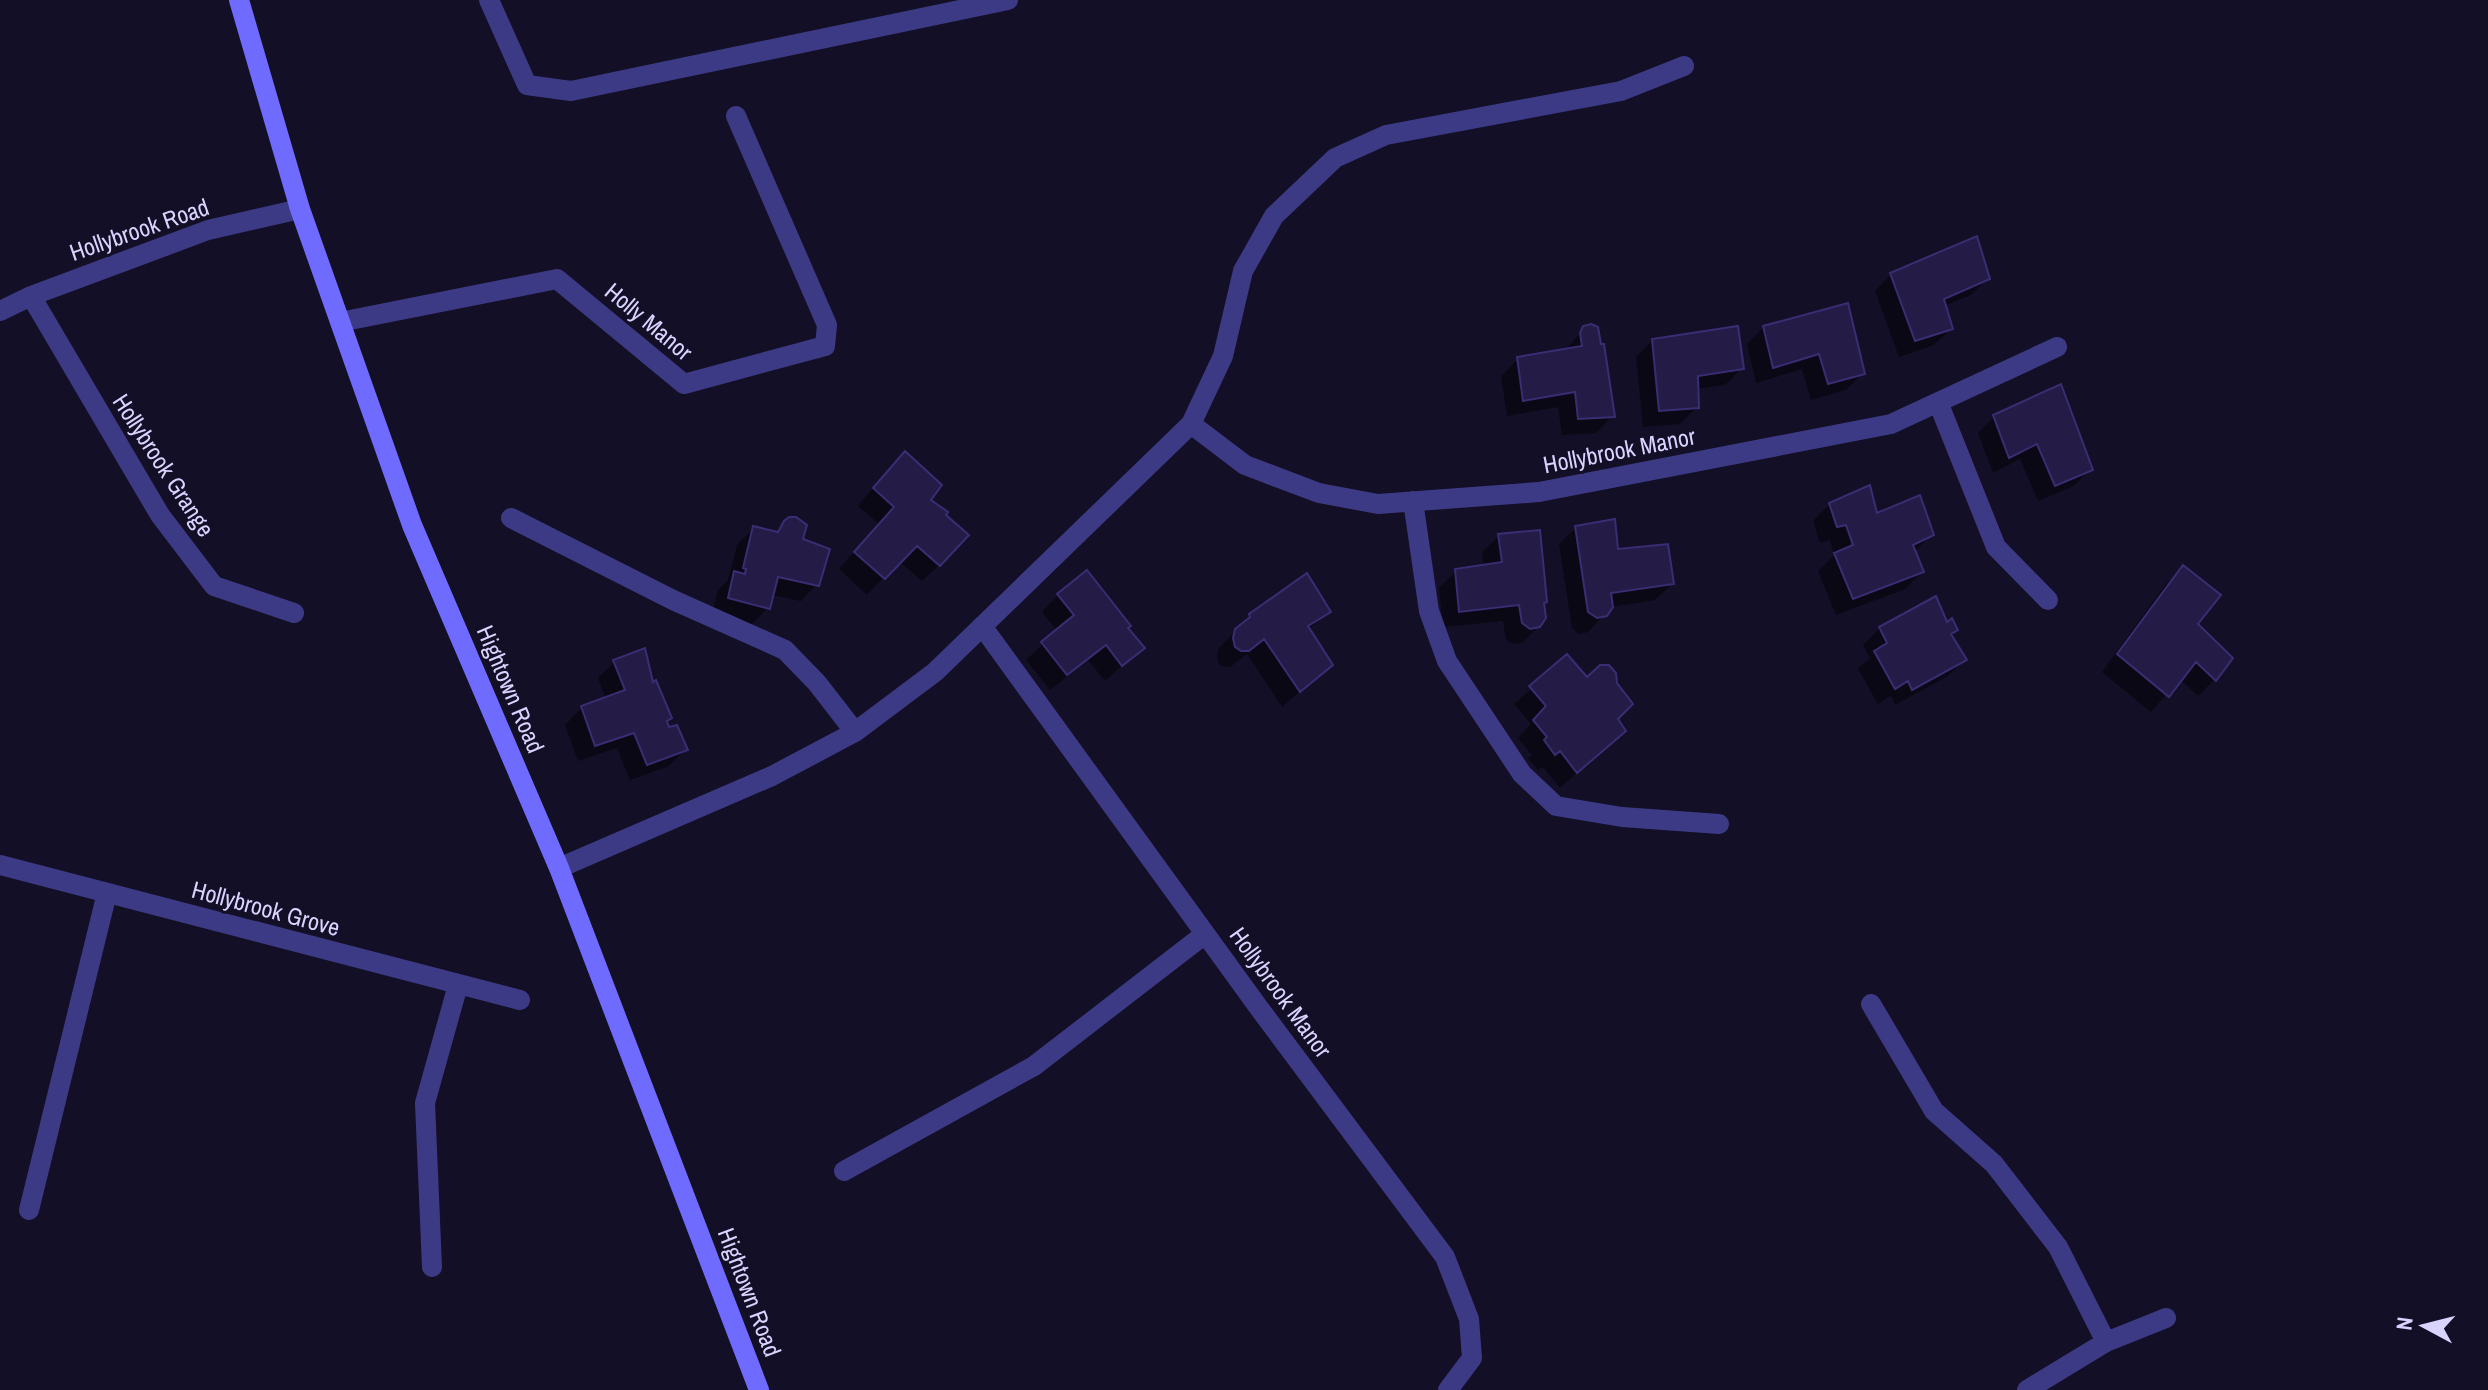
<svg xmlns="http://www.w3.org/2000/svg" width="2488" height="1390" font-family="'Archivo Narrow',sans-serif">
	<rect width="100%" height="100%" fill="#130f26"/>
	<path fill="#0007" d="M1892 274 1988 278 1971 295 1944 306 1951 329 1934 345 1899 357 1875 291Z
		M1764 327 1863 373 1846 390 1811 400 1802 369 1756 383 1747 344Z
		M1584 328 1612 416 1596 433 1562 435 1558 407 1507 416 1501 376 1518 359 1564 352Z
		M1653 340 1742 368 1725 385 1696 389 1697 407 1680 424 1643 427 1636 357Z
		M1994 417 2090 469 2074 486 2038 501 2020 459 1993 473 1978 433Z
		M888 470 929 500 939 565 922 581 899 561 867 595 839 569 879 524 858 506Z
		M1830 504 1875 516 1932 534 1915 551 1922 572 1905 589 1836 615 1818 571 1834 555 1830 540 1820 543 1813 521Z
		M785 522 801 541 817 584 801 601 771 595 768 608 751 625 712 614 718 590 728 580 737 545 754 528 774 533Z
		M1576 528 1616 551 1672 584 1655 600 1611 607 1588 632 1579 634 1572 628 1559 544Z
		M1499 536 1542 604 1539 626 1522 643 1513 644 1506 640 1503 621 1443 627 1439 588 1456 571 1484 567 1482 552Z
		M2183 567 2196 624 2230 658 2214 680 2198 696 2180 679 2151 712 2102 672 2166 584Z
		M1058 595 1125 628 1142 648 1105 681 1088 660 1050 690 1026 660 1057 631 1042 612Z
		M1328 612 1308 630 1331 664 1282 707 1247 654 1230 667H1224L1219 664 1217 656 1219 648 1250 616Z
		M1946 625 1955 630 1950 636 1964 660 1948 676 1895 705 1891 696 1878 704 1858 669 1870 658 1863 645 1880 628Z
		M1567 657 1616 718 1623 731 1560 788 1543 767 1538 770 1528 758 1532 755 1518 738 1531 724 1514 704Z
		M614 662 686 749 669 766 630 780 617 748 578 761 565 725 582 708 606 699 598 678Z"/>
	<path fill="#241b47" stroke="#3b2d73" stroke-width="2" d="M1977 236 1990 279 1944 299 1953 329 1915 341 1890 273Z
		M1848 303 1865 374 1828 384 1819 354 1773 368 1763 326Z
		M1591 324 1598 327 1601 344H1604L1615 417 1578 419 1575 392 1523 401 1517 357 1582 346 1580 333 1583 326Z
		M1738 326 1744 369 1698 376 1699 408 1659 411 1652 339Z
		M2061 384 2093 470 2055 486 2037 444 2009 458 1993 415Z
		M905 451 942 485 931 500 948 512 946 515 969 535 940 566 917 546 885 579 854 552 894 507 873 488Z
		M1870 485 1877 513 1920 495 1934 535 1913 545 1924 572 1853 599 1834 553 1853 545 1846 525 1837 527 1829 503Z
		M789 517H796L807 525 803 539 830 549 819 586 778 577 770 609 728 598 734 571 745 574 746 569 743 568 753 526 778 532 784 521Z
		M1615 519 1618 549 1668 544 1674 584 1611 593 1613 607 1607 616 1597 618 1588 612 1575 526Z
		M1540 530 1547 602 1544 603 1546 618 1540 627 1530 629 1522 623 1519 605 1459 612 1455 569 1502 562 1498 534Z
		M2183 565 2221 595 2198 624 2233 658 2216 681 2196 662 2169 697 2117 654Z
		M1087 570 1131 626 1128 628 1145 648 1122 666 1106 645 1067 675 1041 642 1074 615 1057 594Z
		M1307 573 1331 612 1308 626 1333 665 1300 692 1264 639 1249 651H1241L1235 647 1233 638 1235 629 1250 617 1249 614Z
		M1936 596 1947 622 1952 618 1958 630 1951 634 1967 660 1912 690 1908 681 1895 689 1874 651 1887 643 1879 627Z
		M645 648 653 682 656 680 672 718 667 721 669 727 677 725 688 750 647 765 634 733 595 746 581 706 625 690 613 660Z
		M1567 654 1587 677 1600 665H1609L1616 673 1617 683 1633 704 1618 719 1626 731 1577 773 1560 751 1555 755 1544 740 1547 737 1533 720 1546 706 1529 686Z"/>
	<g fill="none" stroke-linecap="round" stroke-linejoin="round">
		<path stroke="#3d3a85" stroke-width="20" d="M489 0 527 85 571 91 1008 0"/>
		<path stroke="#3d3a85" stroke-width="20" d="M31 296 160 515 214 586 294 613
			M0 311 31 296 208 230 300 209
			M340 322 557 279 684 384 825 346 827 325 736 116
			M1938 402 1996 547 2048 600
			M1191 424 1245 465 1319 493 1378 504 1539 492 1891 424 2057 347
			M1413 501 1429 611 1447 661 1522 774 1556 806 1622 817 1719 824
			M511 518 673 600 785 650 817 683 855 732
			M982 626 1259 1008 1445 1257 1469 1319 1472 1358 1448 1390
			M0 865 520 1000
			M559 868 772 776 855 732 935 672 1191 424 1223 356 1243 271 1274 216 1335 158 1386 135 1621 91 1684 66
			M1871 1004 1934 1111 1994 1164 2058 1247 2106 1342
			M844 1171 1034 1066 1205 934
			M29 1210 107 893
			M432 1267 425 1103 458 985
			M2027 1390 2106 1342 2166 1318"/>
		<path stroke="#6f6bff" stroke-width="20" d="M239 0 300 209 412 525 559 868 759 1390"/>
	</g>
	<g text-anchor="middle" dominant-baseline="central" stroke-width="6" stroke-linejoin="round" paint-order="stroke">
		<g font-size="24" fill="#d9d4ff" stroke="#130f26">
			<text transform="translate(139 229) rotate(-19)">Hollybrook Road</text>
			<text transform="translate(649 321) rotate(40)">Holly Manor</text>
			<text transform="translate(1619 450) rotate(-11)">Hollybrook Manor</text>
			<text transform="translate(164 465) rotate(57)">Hollybrook Grange</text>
			<text transform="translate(511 689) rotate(67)">Hightown Road</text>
			<text transform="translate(266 908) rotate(15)">Hollybrook Grove</text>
			<text transform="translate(1281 992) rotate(54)">Hollybrook Manor</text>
			<text transform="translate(750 1292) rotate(69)">Hightown Road</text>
		</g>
	</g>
	<g transform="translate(2424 1326) rotate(277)" stroke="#130f26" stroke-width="6" paint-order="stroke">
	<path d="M0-6L14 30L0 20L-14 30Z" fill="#d9d4ff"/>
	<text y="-12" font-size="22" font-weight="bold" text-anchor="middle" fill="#d9d4ff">N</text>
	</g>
</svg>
